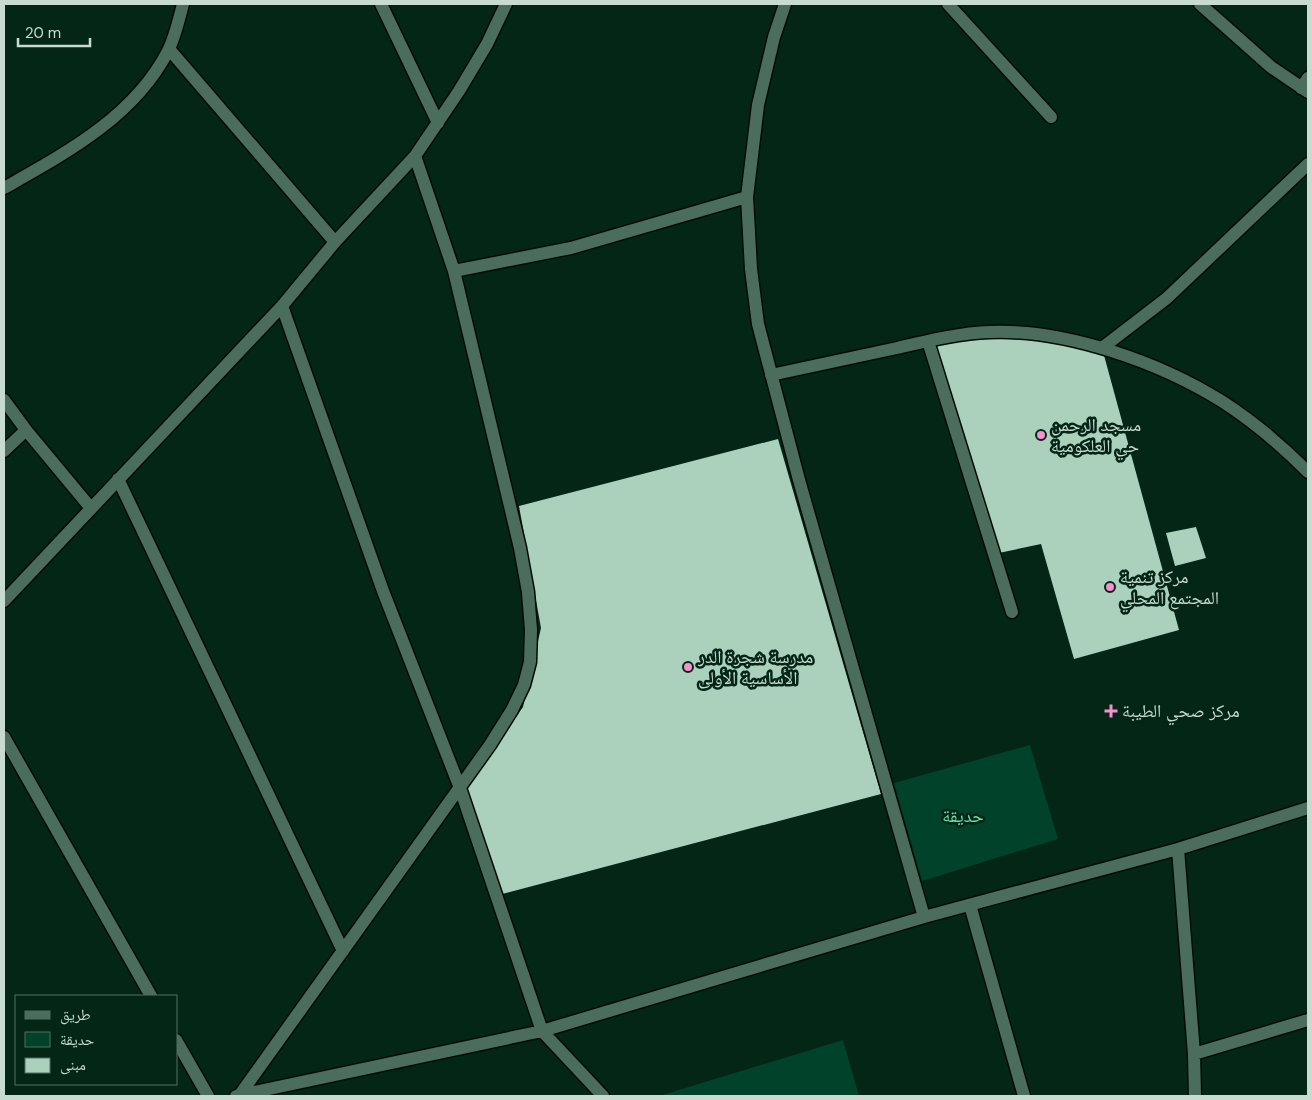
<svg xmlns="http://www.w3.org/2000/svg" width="1312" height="1100" font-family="'DM Sans','Noto Naskh Arabic',sans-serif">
	<rect width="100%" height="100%" fill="#032617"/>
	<path fill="#00422a" d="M1030 745 1058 839 922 881 894 783Z
		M843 1040 859 1096H659Z"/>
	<path fill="#abd0bc" d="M1030 333 1102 348 1179 630 1074 659 1041 544 994 554 928 341Z
		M778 439 881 794 502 894 466 787 523 707 541 628 519 506Z
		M1196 527 1206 558 1175 566 1166 533Z"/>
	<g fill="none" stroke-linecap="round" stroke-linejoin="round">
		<defs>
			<path id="minor" d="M381 4 438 123
				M785 4 774 37 758 105 747 197 751 269 758 324 799 480 924 917
				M948 4 1051 117
				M1200 4 1271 67 1308 92
				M169 49 335 242
				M1301 88 1308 78
				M4 188C66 153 134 117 168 51 175 37 179 19 183 4
				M454 271 571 248 747 197
				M282 306 383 591 460 788 542 1031 603 1096
				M928 341 1012 612
				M1102 348 1167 298 1308 164
				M771 375C813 366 855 357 897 348 927 341 959 333 990 332 1066 329 1159 362 1223 402 1254 422 1282 446 1308 472
				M4 400 26 430 4 451
				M26 430 90 507
				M118 479 343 951
				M4 601 282 306 335 242 415 156 459 91 487 44 506 4
				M4 737 151 996
				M1178 849 1194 1054 1195 1096
				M970 905 1024 1096
				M176 1040 208 1096
				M1194 1054 1308 1020
				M236 1096 542 1031 924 917 1178 849 1308 808
				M239 1096 490 745 512 710 524 685 530 662 531 630 528 592 520 548 454 271 415 156"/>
		</defs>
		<use href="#minor" stroke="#000d05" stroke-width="15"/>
		<use href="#minor" stroke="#4b6d5c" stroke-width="12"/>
	</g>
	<g fill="#f590d1" stroke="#032617" stroke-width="2">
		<circle cx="1041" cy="435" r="5"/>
		<circle cx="1110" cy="587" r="5"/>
		<circle cx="688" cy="667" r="5"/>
		<path d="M1108.5 703.5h5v5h5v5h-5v5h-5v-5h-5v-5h5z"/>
	</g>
	<g text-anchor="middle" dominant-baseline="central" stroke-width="5" stroke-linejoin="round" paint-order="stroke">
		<g font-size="18" fill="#c8dbd0" stroke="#032617" text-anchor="start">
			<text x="1051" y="425">مسجد الرحمن<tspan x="1051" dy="21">حي العلكومية</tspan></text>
			<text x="1120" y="577">مركز تنمية<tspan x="1120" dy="21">المجتمع المحلي</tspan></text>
			<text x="698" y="657">مدرسة شجرة الدر<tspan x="698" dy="21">الأساسية الأولى</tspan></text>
			<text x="1122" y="711">مركز صحي الطيبة</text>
		</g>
		<g font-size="18" fill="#68e8af" stroke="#032617">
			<text x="963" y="816">حديقة</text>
		</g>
	</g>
	<rect width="1312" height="1100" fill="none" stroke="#c8dbd0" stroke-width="10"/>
	<rect x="15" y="995" width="162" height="90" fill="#032617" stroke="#526e61"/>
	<rect x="25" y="1011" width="25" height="8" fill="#4b6d5c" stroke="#526e61"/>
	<text x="60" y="1020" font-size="15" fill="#c8dbd0">طريق</text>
	<rect x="25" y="1032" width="25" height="15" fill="#00422a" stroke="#526e61"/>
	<text x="60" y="1045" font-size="15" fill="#c8dbd0">حديقة</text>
	<rect x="25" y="1058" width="25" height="15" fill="#abd0bc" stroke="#526e61"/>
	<text x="60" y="1070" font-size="15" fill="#c8dbd0">مبنى</text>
	<path d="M18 38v8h72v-8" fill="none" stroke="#c8dbd0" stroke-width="2.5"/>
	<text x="25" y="38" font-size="15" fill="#c8dbd0" stroke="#032617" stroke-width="4" paint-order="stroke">20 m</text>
</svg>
